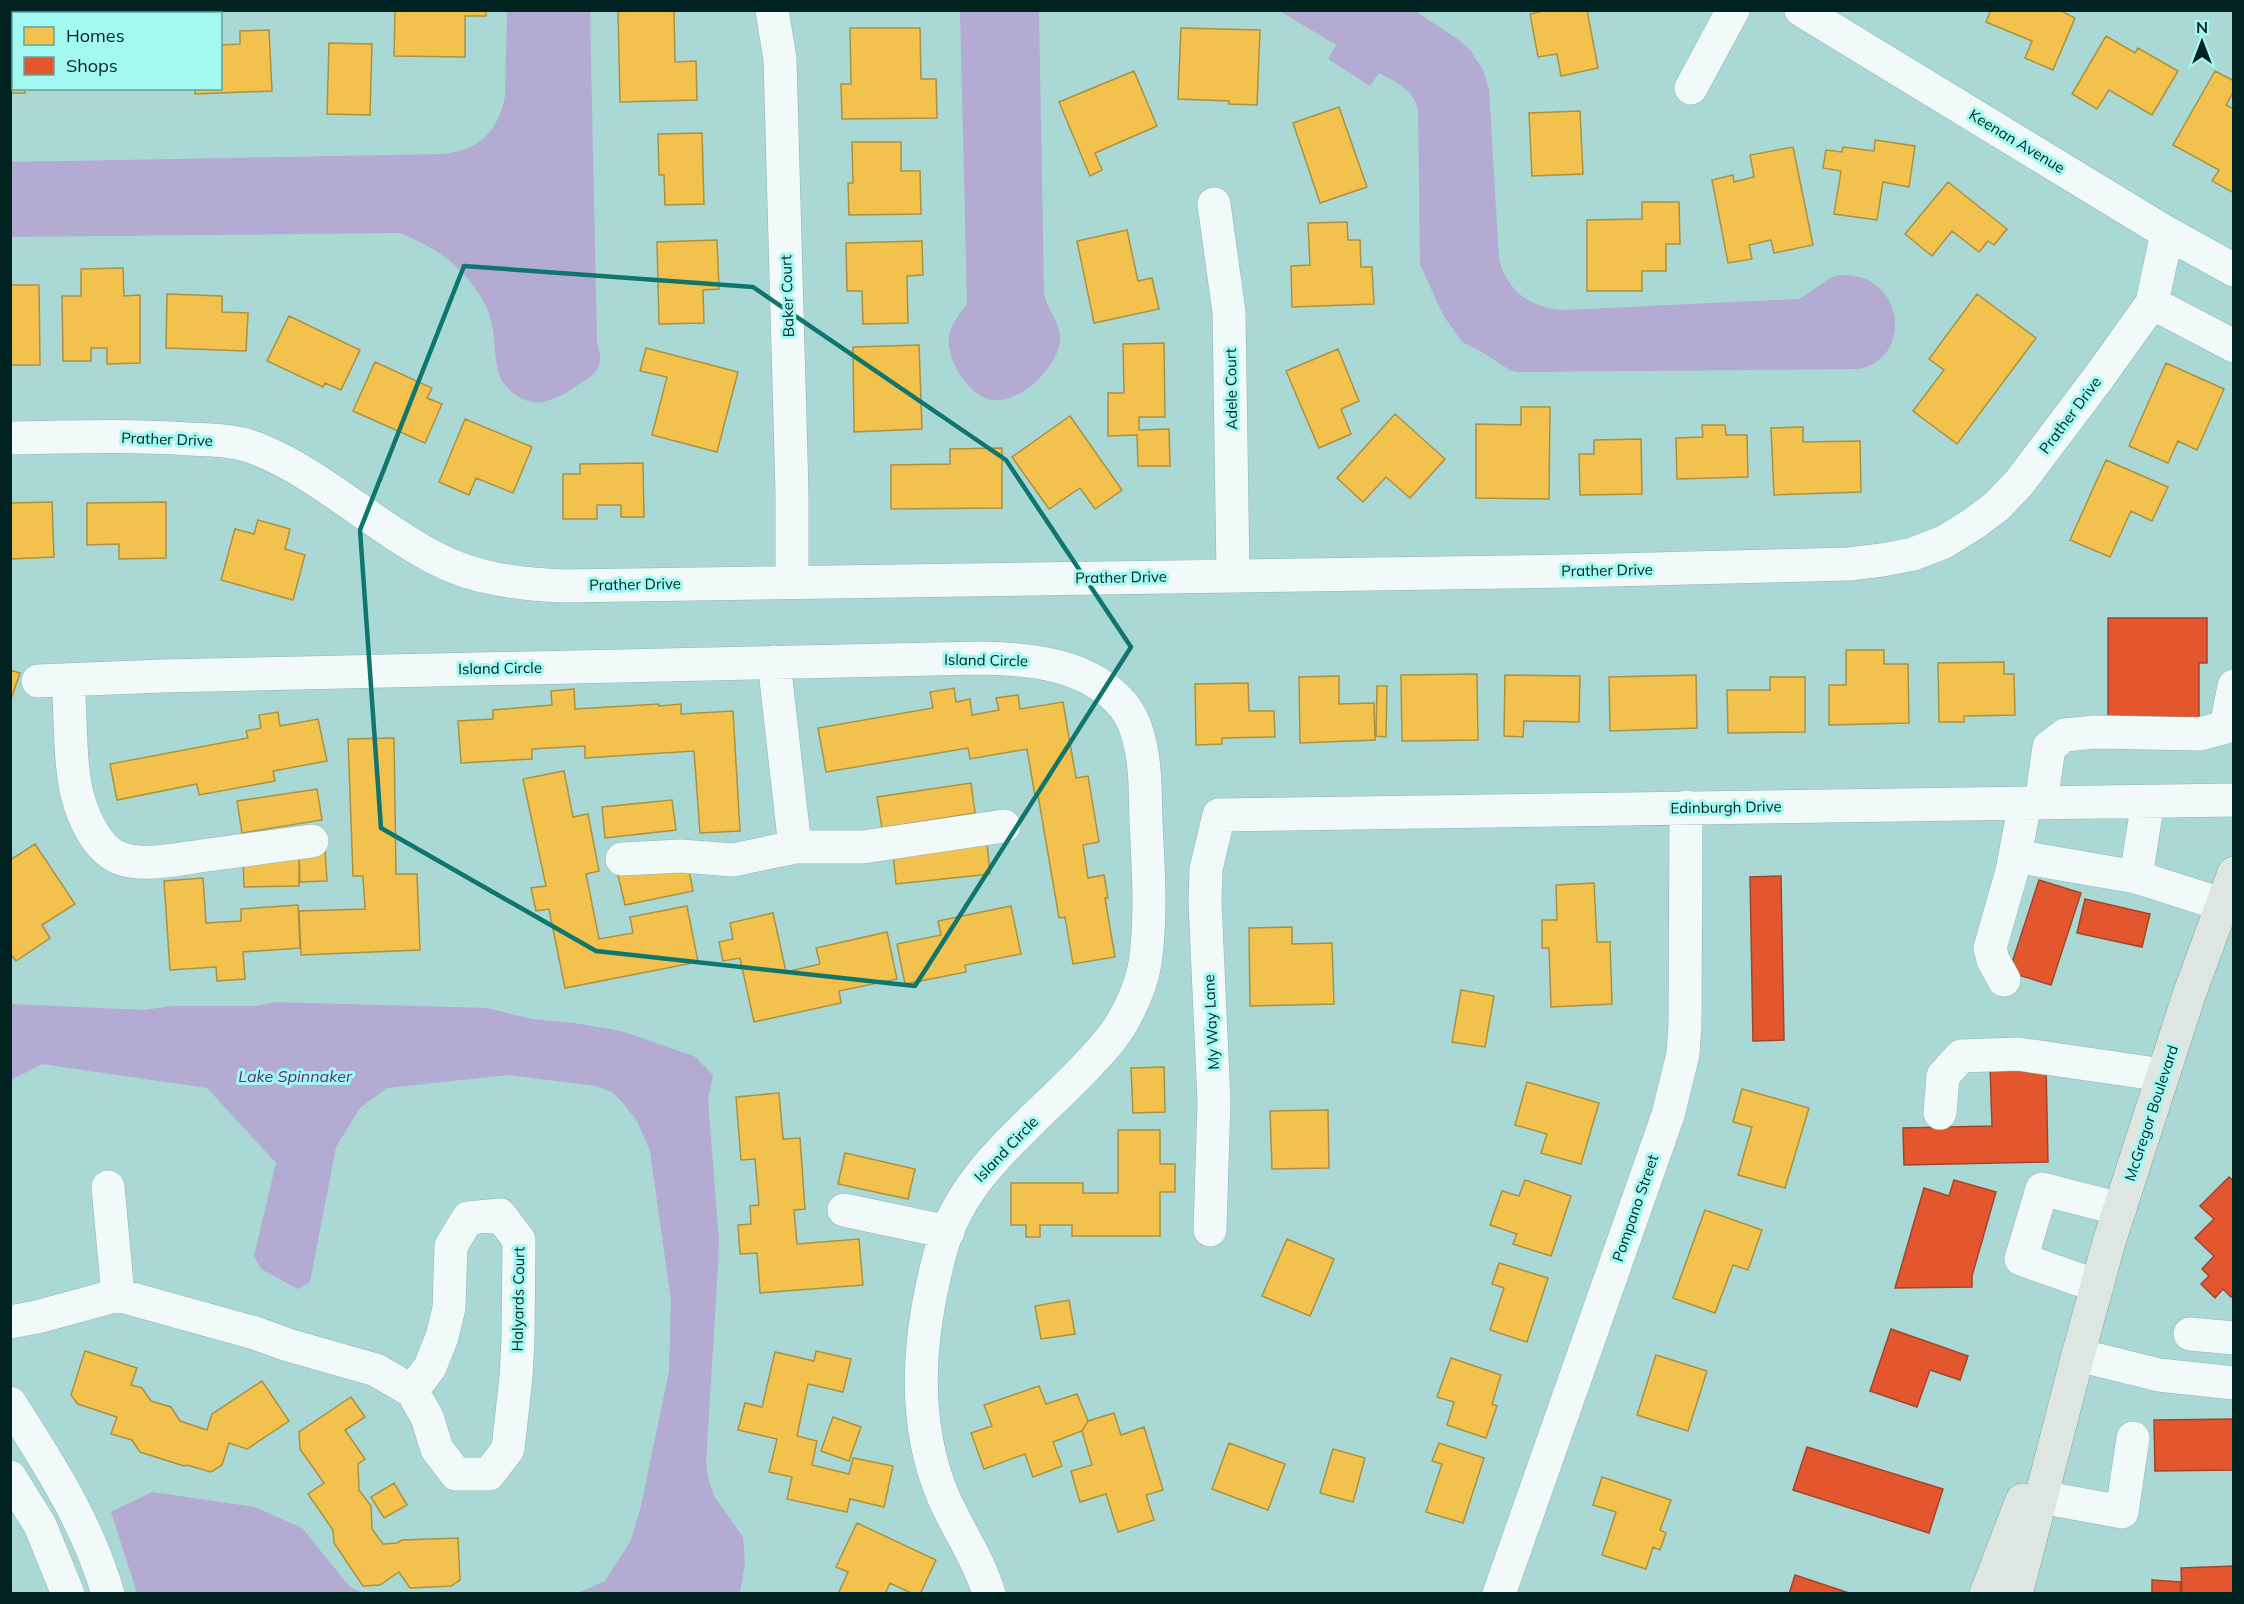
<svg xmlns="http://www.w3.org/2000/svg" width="2244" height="1604" font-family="Mulish,sans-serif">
	<rect width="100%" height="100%" fill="#aad8d5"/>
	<path fill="#b3abd2" d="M507 11H590L597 343C603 361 601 371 584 381 573 389 557 399 543 402 525 406 502 389 498 371 493 348 496 325 485 304 465 267 436 247 399 233L11 237V162L440 154C477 152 498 133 505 96Z
		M960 11H1039L1044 293C1047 311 1061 322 1060 340 1059 366 1020 404 993 400 969 397 946 360 949 336 951 324 960 314 967 304Z
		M1280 11H1415L1459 40 1470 50 1483 70 1489 89 1499 259C1507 292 1532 309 1565 310L1798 299C1813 293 1826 276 1842 275 1904 273 1914 357 1860 369L1518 372 1511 371 1482 352 1462 342 1443 315 1420 264 1418 110C1414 89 1396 82 1379 73L1370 86 1328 59 1336 45Z
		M276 1002 487 1008 532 1019 574 1023 621 1031 694 1056 713 1075 708 1100 719 1240 718 1267 706 1462 708 1478 714 1496 743 1537 745 1564 740 1593H578L605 1581 631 1540 641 1506 669 1371 671 1301 650 1151 637 1121 623 1103 612 1092 596 1086 508 1075 387 1088 360 1108 336 1147 310 1282 298 1289 261 1269 254 1256 276 1163 207 1088 42 1064 11 1080V1004L144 1010 171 1006H255Z
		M152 1492 255 1507 302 1528 350 1587 363 1593H137L111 1512Z"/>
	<path fill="#f2c14e" stroke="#a99240" stroke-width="1.5" d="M395 10H486V16H465V57L394 56Z
		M674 10 675 62 696 61 697 100 620 102 618 11Z
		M1548 10H1587L1598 68 1561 76 1557 54 1538 57 1530 14Z
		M1991 10H2059L2075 18 2053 70 2025 58 2032 41 1986 22Z
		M850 28H920L921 79H936L937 118 842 119 841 84H851Z
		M1181 28 1260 30 1257 105 1229 104V101L1178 99Z
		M10 29H14V88H25V93H10Z
		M269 30 272 91 195 94V88H220V40L221 45 240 44V31Z
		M2106 36 2135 53 2138 48 2178 71 2152 115 2109 90 2097 109 2072 94Z
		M329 43 372 44 370 115 327 114Z
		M1134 71 1157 126 1095 153 1102 170 1090 176 1059 102Z
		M2215 71 2234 81V91L2226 105 2234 109V193L2212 181 2219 170 2173 145Z
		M1339 107 1367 187 1320 203 1293 123Z
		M1580 111 1583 174 1532 176 1529 113Z
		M702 133 704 204 665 205 664 175H659L658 134Z
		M1875 140 1915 146 1909 187 1883 182 1877 220 1834 214 1841 171 1823 168 1826 150 1842 152 1843 147 1874 151Z
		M852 142H901V171H920L921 214 849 215 848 183H853Z
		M1793 147 1813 245 1774 253 1771 240 1749 245 1752 259 1728 263 1712 180 1733 175 1734 182 1754 177 1750 155Z
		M1948 182 2007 229 1994 245 1988 241 1979 252 1952 231 1932 256 1905 234Z
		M1642 202H1679L1680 244H1666V271H1642V291H1587V220L1642 219Z
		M1347 222 1348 240H1360L1361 267H1372L1374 304 1292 307 1291 266 1310 265 1308 223Z
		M1127 230 1138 281 1152 278 1159 309 1094 323 1077 241Z
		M717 240 719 289 703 290 704 323 659 324 657 242Z
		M922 241 923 275 907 276 908 323 863 324 862 291H847L846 243Z
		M123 268 124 296 140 295V363L107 364V348H91V361H63L62 296H81V269Z
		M10 285H39L40 365H10Z
		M167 294 222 296V312L248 313 246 351 166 348Z
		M1977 294 2036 338 1957 444 1913 411 1944 370 1929 359Z
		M289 316 360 350 341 390 325 383 323 387 267 361Z
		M1164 343 1165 417H1139V430L1169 429 1170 466H1138L1137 435 1108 436V393H1124L1123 344Z
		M919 345 922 429 854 432 853 347Z
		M646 348 738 372 717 452 652 435 667 377 640 371Z
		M1338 349 1359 401 1341 409 1351 434 1319 448 1286 371Z
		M375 362 432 388 427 398 442 404 425 443 353 411Z
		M2166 363 2224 389 2197 450 2178 441 2168 463 2129 446Z
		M1521 407H1550L1549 499 1476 498V424L1521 425Z
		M1395 414 1445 459 1410 498 1386 477 1363 502 1337 478Z
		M1070 416 1122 490 1095 509 1080 488 1049 509 1012 457Z
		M465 419 532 447 513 493 476 478 469 495 439 482Z
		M1702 425H1725L1726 435H1747L1748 477 1677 479 1676 438 1703 437Z
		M1803 427V442L1860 441 1861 492 1774 495 1771 428Z
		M1641 439 1642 494 1580 495 1579 454H1594V440Z
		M1002 448V508L891 509V465L950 464V449Z
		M2106 460 2168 487 2152 521 2131 511 2110 557 2070 540Z
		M643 463 644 517H621V505H597V519H563V474H580V464Z
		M52 502 54 557 10 559V503Z
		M166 502V558L119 559V544L87 545V503Z
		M258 520 290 529 285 549 305 555 293 600 221 580 235 529 254 534Z
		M1846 650H1884V664H1908L1909 723 1829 725V685H1846Z
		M2004 662V674H2014L2015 715 1964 716V722H1939L1938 663Z
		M10 670 20 673 10 702Z
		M1477 674 1478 740 1402 741 1401 675Z
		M1505 675 1580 676 1579 722 1524 721 1523 737 1504 736Z
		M1696 675 1697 728 1610 731 1609 677Z
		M1339 676V704L1374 703 1375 740 1300 743 1299 677Z
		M1770 677H1805V732L1728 733 1727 690H1770Z
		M1248 683 1249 711H1274L1275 737 1222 738V744L1196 745 1195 684Z
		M1377 686H1387L1386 737 1376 736Z
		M954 688 956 702 970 699 972 715 999 710 996 698 1018 695 1020 709 1063 702 1076 778 1088 776 1099 842 1083 845 1088 878 1104 875 1108 898H1105L1115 957 1073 964 1065 917 1059 918 1038 795 1035 796 1027 749 970 759 968 748 826 772 818 728 933 708 930 692Z
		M574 689 575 709 659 704V706L681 704V714L733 711 740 831 700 833 694 751 585 758V746L532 749V759L461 763 458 721 493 719V710L552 705 551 691Z
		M278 712 280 726 318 719 327 761 273 771 275 781 199 795 197 784 117 800 110 764 248 738 246 731 261 728 259 715Z
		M394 738 396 874H417L420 950 301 955 299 911 365 909 363 876H353L348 739Z
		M564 771 573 817 588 814 599 871 586 874 599 939 633 933 630 917 687 906 698 962 565 988 549 909 536 911 531 888 546 886 523 779Z
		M971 783 975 813 882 828 877 797Z
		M317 789 322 820 242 833 237 801Z
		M672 800 676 830 605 838 602 807Z
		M987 843 990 874 896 884 893 853Z
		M35 844 75 904 42 925 50 938 16 961 10 953V860Z
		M325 849 327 881 300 882 299 851Z
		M299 854V886L244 887 243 856Z
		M687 861 693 891 625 905 618 875Z
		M203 878 206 923 241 921V909L298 905 300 948 243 952 245 979 217 981 216 967 170 970 164 881Z
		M1594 883 1597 942H1610L1612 1004 1551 1007 1549 948H1542V920H1557L1556 885Z
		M1011 906 1021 954 965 965 966 972 905 984 897 944 941 935 938 921Z
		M773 913 786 972 820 964 816 948 887 932 897 979 839 991 841 1003 754 1022 740 958 723 961 719 942 733 939 730 923Z
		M1292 927V944L1332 943 1334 1004 1250 1006 1249 928Z
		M1461 990 1494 996 1485 1047 1452 1042Z
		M1164 1067 1165 1112 1133 1113 1131 1068Z
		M1527 1082 1599 1103 1581 1164 1541 1153 1547 1134 1515 1125Z
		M1742 1089 1809 1108 1785 1188 1738 1175 1752 1127 1733 1122Z
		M779 1093 783 1139 800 1138 805 1209 794 1210 797 1244 859 1239 863 1285 760 1293 757 1253 740 1254 738 1225 751 1224 750 1206 759 1205 755 1159 741 1160 736 1097Z
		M1328 1110 1329 1168 1272 1169 1270 1111Z
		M1118 1130H1160V1164H1175V1192H1160V1236H1072V1225H1040V1237H1026V1225H1011V1183H1083V1193H1118Z
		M845 1153 915 1169 908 1199 838 1184Z
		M1525 1180 1571 1196 1551 1256 1513 1244 1517 1234 1490 1225 1502 1191 1519 1196Z
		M1705 1210 1762 1230 1748 1270 1733 1265 1715 1313 1673 1298Z
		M1287 1239 1334 1259 1310 1316 1262 1296Z
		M1499 1263 1548 1278 1527 1342 1490 1330 1504 1288 1492 1284Z
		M1069 1300 1075 1334 1041 1339 1035 1306Z
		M85 1351 137 1368 131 1385 142 1388 151 1401 171 1407 180 1421 207 1430 212 1414 262 1381 289 1421 247 1449 229 1443 222 1465 211 1472 187 1465 184 1466 140 1452 132 1440 111 1434 117 1417 78 1404 71 1395Z
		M816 1351 851 1359 843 1392 808 1384 797 1436 817 1441 812 1465 849 1474 853 1458 893 1466 884 1507 850 1499 847 1512 787 1499 792 1477 769 1472 777 1439 738 1430 745 1403 762 1407 775 1352 814 1361Z
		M1656 1355 1707 1371 1688 1431 1637 1415Z
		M1451 1358 1501 1375 1492 1404 1497 1406 1486 1438 1447 1425 1454 1402 1437 1397Z
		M1039 1386 1046 1404 1077 1394 1088 1421 1082 1431 1053 1442 1062 1466 1033 1477 1025 1454 984 1469 971 1433 992 1426 984 1405Z
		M351 1397 365 1417 345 1430 365 1459 358 1464 359 1490 371 1506 372 1529 383 1544 397 1543 402 1540 458 1538 460 1580 451 1586 410 1588 399 1572 380 1585 363 1586 334 1543 333 1530 308 1494 324 1483 300 1449 299 1432Z
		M1114 1413 1121 1435 1144 1427 1163 1490 1146 1495 1154 1520 1118 1532 1106 1494 1080 1502 1071 1471 1092 1465 1082 1431 1088 1421Z
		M833 1417 861 1427 849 1461 821 1451Z
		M1229 1443 1285 1464 1268 1510 1212 1489Z
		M1439 1443 1484 1458 1463 1523 1426 1512 1442 1464 1432 1461Z
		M1333 1449 1365 1458 1353 1502 1320 1493Z
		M1602 1477 1671 1500 1660 1530 1666 1533 1660 1550 1653 1547 1646 1569 1602 1555 1616 1512 1593 1505Z
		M394 1483 407 1505 384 1518 371 1497Z
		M857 1523 936 1560 920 1594H913L890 1583 885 1594H838L848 1572 836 1567Z"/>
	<path fill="#e4572e" stroke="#a0472a" stroke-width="1.5" d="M2108 618H2207V663H2199V721H2108Z
		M1781 876 1784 1040 1753 1041 1750 877Z
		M2039 880 2081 893 2051 985 2009 972Z
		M2085 899 2150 914 2142 947 2077 933Z
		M2046 1065 2048 1162 1904 1165 1903 1128 1992 1126 1990 1066Z
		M2229 1177 2234 1181V1295L2231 1297 2223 1289 2215 1298 2201 1284 2209 1276 2202 1269 2214 1256 2195 1238 2214 1219 2200 1206Z
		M1954 1180 1996 1192 1972 1276V1287L1895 1288 1924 1188 1949 1196Z
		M1891 1329 1968 1356 1960 1380 1930 1370 1917 1407 1870 1391Z
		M2234 1419V1470L2155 1471 2154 1420Z
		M1807 1447 1943 1489 1929 1533 1793 1490Z
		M2234 1566V1594H2182L2181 1568Z
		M1795 1575 1852 1594H1789Z
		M2152 1580 2181 1582 2180 1594H2152Z"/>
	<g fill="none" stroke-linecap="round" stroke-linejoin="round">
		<defs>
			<path id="minor" d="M772 10 780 59 792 492V582
				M1801 10 2167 233 2234 270
				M1691 88 1733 10
				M1214 204 1229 312 1233 575
				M2152 303 2234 346
				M10 438C70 437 129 435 189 439 213 440 238 440 260 450 321 475 375 527 435 558 474 579 519 584 563 586L1572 571 1849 564 1882 560 1913 554 1944 542 1973 524 1997 506 2019 483 2099 377 2152 303 2167 233
				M774 662 795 847H863L1004 826
				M68 680C71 715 69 760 77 794 83 817 97 851 122 859 146 867 184 858 208 855 243 850 277 846 312 841
				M38 681 162 676 982 658C1032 659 1088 664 1123 705 1129 712 1136 726 1138 736 1146 763 1145 792 1146 820 1148 867 1152 916 1145 963 1142 983 1133 1003 1123 1021 1113 1039 1098 1054 1084 1069 1031 1125 962 1173 941 1250 919 1331 910 1417 943 1496 957 1529 979 1559 989 1594
				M2148 801 2136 877 2221 904
				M2041 803 2049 747 2065 735 2095 732 2200 734 2226 727 2234 686
				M2015 856 2136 877
				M622 859 681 856 733 860 795 847
				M2004 980 1993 960 1990 948 2012 871 2025 803
				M1940 1113 1943 1076 1961 1056 2018 1054 2163 1075
				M108 1187 118 1295
				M844 1210 948 1232
				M500 1215 519 1240 518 1339 516 1377 508 1449 489 1474H456L437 1449 427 1417 412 1391 430 1367 442 1337 449 1308 451 1246 468 1218Z
				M1210 1230 1214 1101 1205 902 1206 869 1219 815 2234 800
				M2097 1286 2021 1259 2042 1189 2120 1209
				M10 1322 37 1317 118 1295 255 1333 288 1345 376 1370 412 1391
				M2190 1334 2234 1338
				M2078 1355 2159 1375 2234 1383
				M10 1403C49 1464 88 1524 108 1594
				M10 1477 40 1525 68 1594
				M2041 1497 2122 1512 2133 1438
				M1499 1594 1668 1115 1683 1054 1685 1025 1686 807"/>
			<path id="major" d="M1986 1594 2022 1500
				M2016 1594 2078 1355 2109 1242 2189 995 2234 873"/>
		</defs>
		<use href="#minor" stroke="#90b5b3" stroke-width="34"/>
		<use href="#major" stroke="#87a299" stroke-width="34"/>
		<use href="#minor" stroke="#f2f9f9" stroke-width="33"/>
		<use href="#major" stroke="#dee6e2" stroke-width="33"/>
	</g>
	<path fill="none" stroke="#0f766e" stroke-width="4.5" stroke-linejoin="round" d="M464 266 753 287 1006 460 1131 647 915 986 596 951 381 828 360 530Z"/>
	<g text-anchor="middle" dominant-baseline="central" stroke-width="6" stroke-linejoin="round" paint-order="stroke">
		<g font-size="15" fill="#002321" stroke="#a4f8f2">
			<text transform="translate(2017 141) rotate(31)">Keenan Avenue</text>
			<text transform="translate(787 296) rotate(-92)">Baker Court</text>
			<text transform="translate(1231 389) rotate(-91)">Adele Court</text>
			<text transform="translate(2070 415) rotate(-53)">Prather Drive</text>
			<text transform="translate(167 439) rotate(2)">Prather Drive</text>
			<text transform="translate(1607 570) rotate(-1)">Prather Drive</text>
			<text transform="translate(1121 577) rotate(-1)">Prather Drive</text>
			<text transform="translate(635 584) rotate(-1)">Prather Drive</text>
			<text transform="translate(986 660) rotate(1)">Island Circle</text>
			<text transform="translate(500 668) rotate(-1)">Island Circle</text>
			<text transform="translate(1726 807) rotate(-1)">Edinburgh Drive</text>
			<text transform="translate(1211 1022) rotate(-93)">My Way Lane</text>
			<text transform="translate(2151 1113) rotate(-72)">McGregor Boulevard</text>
			<text transform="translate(1006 1149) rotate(-46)">Island Circle</text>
			<text transform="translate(1635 1208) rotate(-71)">Pompano Street</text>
			<text transform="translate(518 1299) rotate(-89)">Halyards Court</text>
		</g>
		<g font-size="16" font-style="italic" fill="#5b3276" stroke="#a4f8f2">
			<text x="295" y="1076">Lake Spinnaker</text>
		</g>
	</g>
	<rect width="2244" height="1604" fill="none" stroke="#002321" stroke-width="24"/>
	<rect x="12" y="12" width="210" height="78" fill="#a4f8f2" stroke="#62a39e" stroke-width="1.5"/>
	<rect x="24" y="27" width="30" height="18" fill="#f2c14e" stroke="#62a39e" stroke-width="1.5"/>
	<text x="66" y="42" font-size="18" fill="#002321">Homes</text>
	<rect x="24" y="57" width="30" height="18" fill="#e4572e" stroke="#62a39e" stroke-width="1.5"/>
	<text x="66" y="72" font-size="18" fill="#002321">Shops</text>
	<g transform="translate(2202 42)" stroke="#a4f8f2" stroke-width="4.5" paint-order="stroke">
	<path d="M0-4.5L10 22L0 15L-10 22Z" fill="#002321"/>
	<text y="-9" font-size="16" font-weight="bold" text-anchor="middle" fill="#002321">N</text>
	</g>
</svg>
